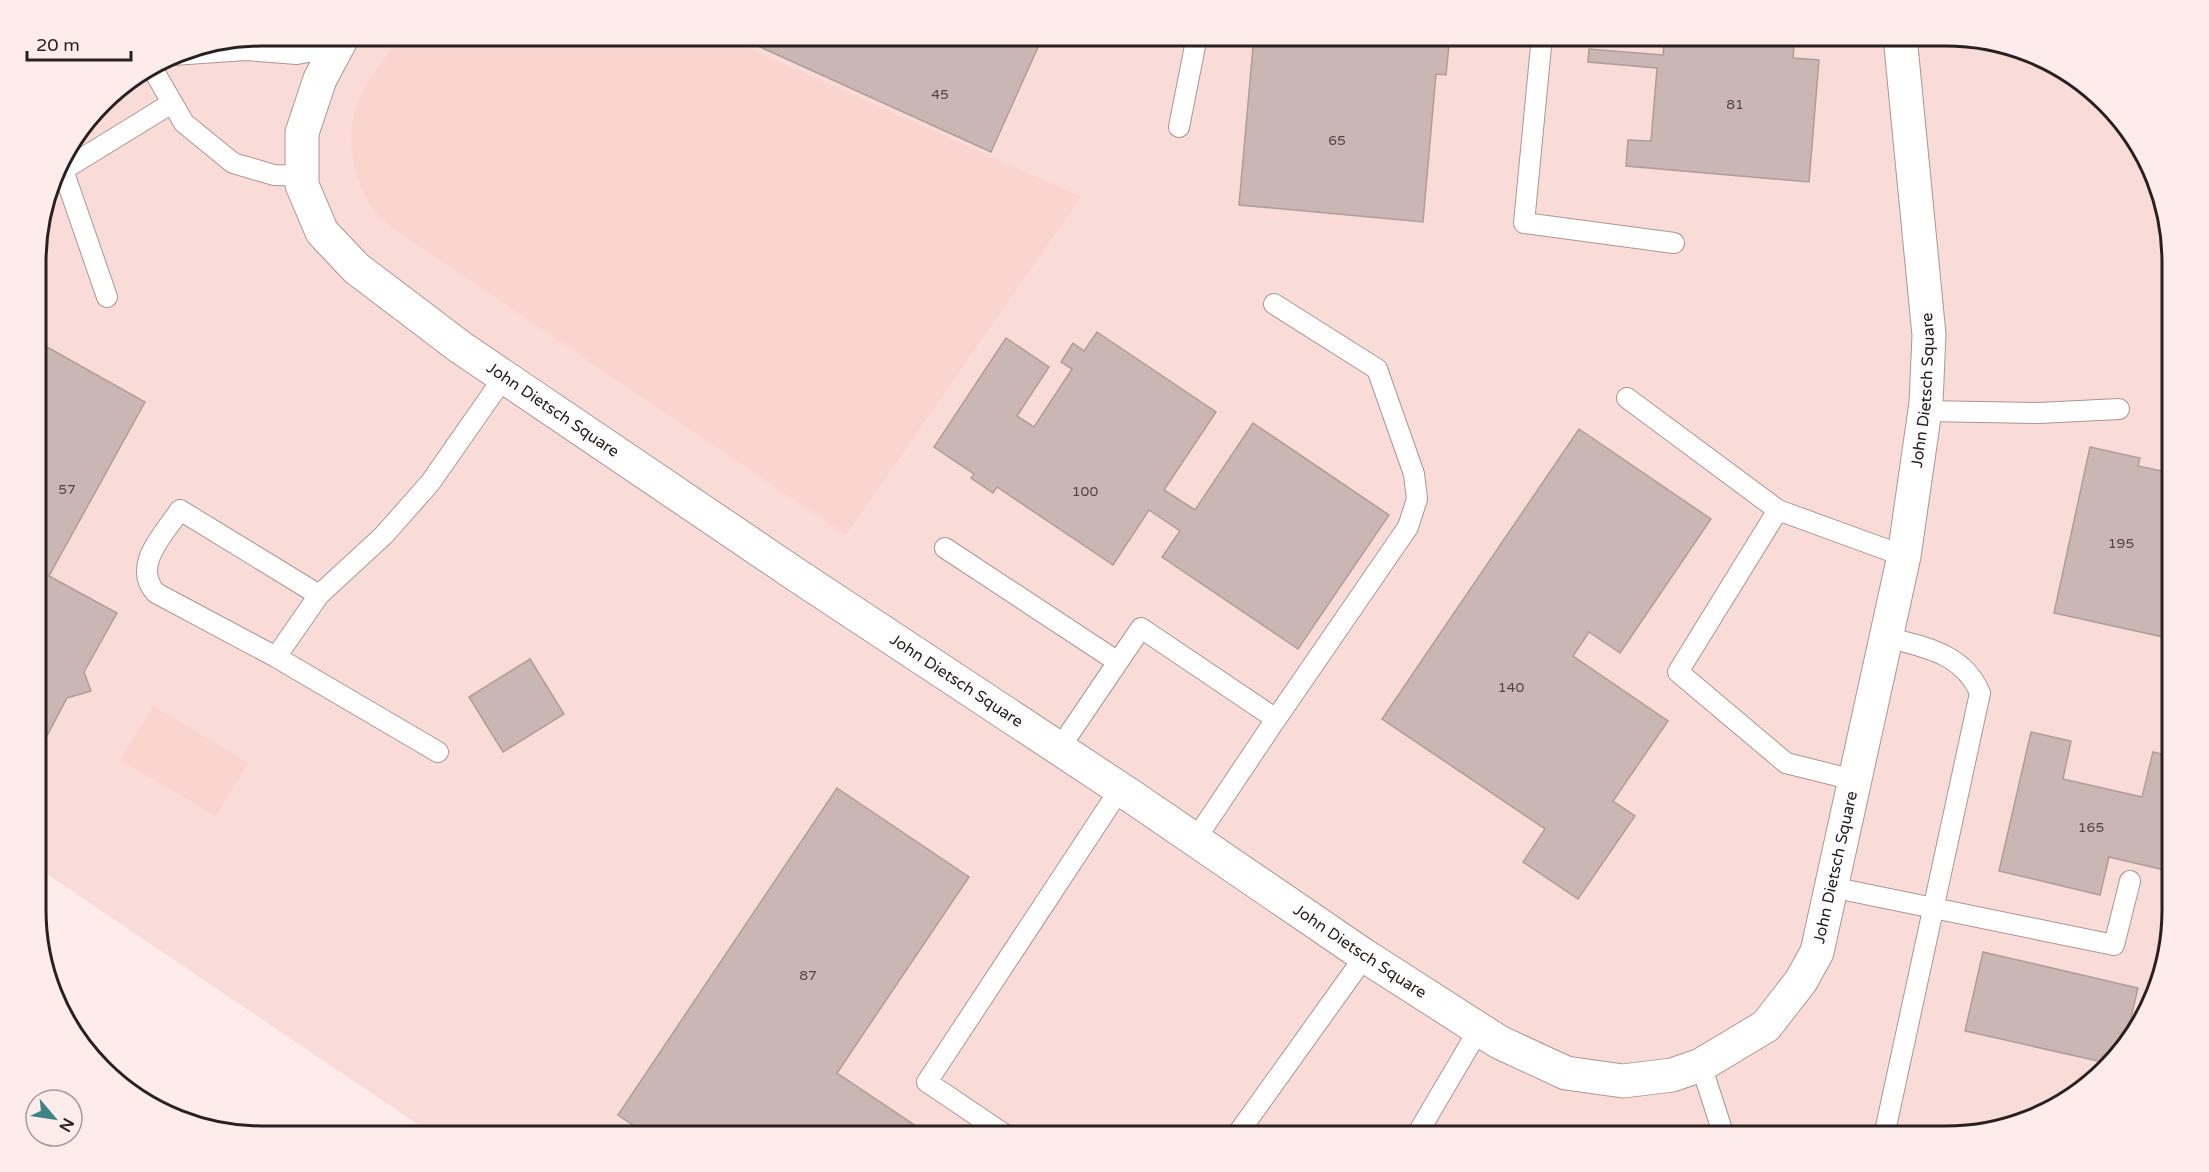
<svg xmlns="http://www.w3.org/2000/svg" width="2209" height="1172" font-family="'Varela Round',sans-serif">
	<rect width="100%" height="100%" fill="#fdecea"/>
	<path fill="#f9dcd7" d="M262 36H1947L2047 59 2096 92 2135 136 2171 233 2173 910 2150 1010 2117 1059 2072 1098 2019 1124 1961 1136H435L38 868 37 247 59 163 113 92 176 53Z"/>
	<path fill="#fad5cf" d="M401 36H722L1081 197 846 535 391 227C386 222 379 217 375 211 350 179 343 129 362 93 372 73 388 55 401 36Z
		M153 706 248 763 216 816 120 760Z"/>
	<path fill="#cab6b3" stroke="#b09d9a" stroke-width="1.5" d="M736 36H1043L991 152Z
		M1254 36H1450L1446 75 1436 74 1423 222 1239 205Z
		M1665 36H1795L1793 58 1819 60 1809 182 1626 166 1628 140 1651 141 1657 68 1588 62 1589 49 1663 55Z
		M2030 56 2047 59 2065 72 2029 61Z
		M37 326 44 331 38 342 145 402 49 576 117 613 84 672 91 691 67 698 38 753Z
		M1097 332 1216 412 1164 490 1195 510 1253 423 1389 515 1298 649 1162 557 1180 531 1149 510 1113 565 997 487 993 493 971 478 974 474 934 447 1006 338 1049 367 1017 416 1034 427 1072 369 1061 362 1073 343 1084 351Z
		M1579 429 1711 519 1620 653 1589 632 1573 656 1668 721 1613 801 1635 816 1578 899 1523 862 1545 829 1382 719Z
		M2090 447 2140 458 2138 466 2172 473V639L2054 613Z
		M530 659 564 714 503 752 469 697Z
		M2031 732 2071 741 2063 779 2142 797 2153 752 2173 757V872L2109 857 2100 895 1999 871Z
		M837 788 969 877 837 1073 931 1136H649L618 1115Z
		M1983 952 2138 988 2124 1048 2117 1059 2111 1064 1965 1031Z"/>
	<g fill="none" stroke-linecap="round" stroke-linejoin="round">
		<defs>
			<path id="lane" d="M1542 36 1524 223 1674 243
				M173 55 246 50 297 54 337 47
				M152 68 184 123 233 163 274 175 302 176
				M1179 127 1197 36
				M107 297 63 170 172 103
				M1627 398 1778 510
				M1926 411 2039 413 2119 409
				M945 548 1118 662
				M276 657 319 595
				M1059 749 1141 628 1276 719 1408 527 1417 499 1414 474 1377 369 1274 304
				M438 752 276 657 156 593C131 566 164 534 180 510L319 595 384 535 430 483 504 377
				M1854 780 1786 763 1678 672 1778 510 1904 556
				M1195 840 1276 719
				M1831 887 2114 945 2130 881
				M1701 1065 1724 1136
				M1007 1136 927 1082 1120 789
				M1236 1136 1365 956
				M1426 1136 1419 1131 1479 1029
				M1884 1136 1980 693C1963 653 1924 647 1886 637"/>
			<g id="street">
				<path id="s1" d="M343 36 320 79 302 133V185L322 232 356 268 460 347 795 574 1134 798 1365 956 1499 1042 1566 1073 1623 1081 1672 1075 1701 1065 1766 1026 1801 981 1817 952 1904 556 1926 403 1929 335 1900 36"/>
			</g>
		</defs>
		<use href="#lane" stroke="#aa9793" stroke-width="22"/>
		<use href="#street" stroke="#aa9793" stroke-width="35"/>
		<use href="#lane" stroke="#fff" stroke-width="20"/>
		<use href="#street" stroke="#fff" stroke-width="33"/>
	</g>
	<g text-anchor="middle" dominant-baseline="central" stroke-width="5" stroke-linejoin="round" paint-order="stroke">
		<g font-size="14" fill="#514645">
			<text x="940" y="94">45</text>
			<text x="1735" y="104">81</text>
			<text x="1337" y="140">65</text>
			<text x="67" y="489">57</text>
			<text x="1085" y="491">100</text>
			<text x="2121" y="543">195</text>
			<text x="1511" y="687">140</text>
			<text x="2091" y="827">165</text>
			<text x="808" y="975">87</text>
		</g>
		<g font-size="16" fill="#292120" stroke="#fdecea">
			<text stroke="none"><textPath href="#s1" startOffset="2589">John Dietsch Square</textPath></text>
			<text stroke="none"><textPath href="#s1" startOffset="501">John Dietsch Square</textPath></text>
			<text stroke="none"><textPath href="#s1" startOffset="987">John Dietsch Square</textPath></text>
			<text stroke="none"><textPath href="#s1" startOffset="2103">John Dietsch Square</textPath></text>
			<text stroke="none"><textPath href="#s1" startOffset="1473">John Dietsch Square</textPath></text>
		</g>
	</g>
	<path d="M0 0H2209V1172H0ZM262 46H1946A216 216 0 0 1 2162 262V910A216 216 0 0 1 1946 1126H262A216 216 0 0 1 46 910V262A216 216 0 0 1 262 46Z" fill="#fdecea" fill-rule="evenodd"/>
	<path fill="none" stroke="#292120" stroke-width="3" d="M262 46H1946A216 216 0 0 1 2162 262V910A216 216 0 0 1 1946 1126H262A216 216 0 0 1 46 910V262A216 216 0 0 1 262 46Z"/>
	<g transform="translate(54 1118) rotate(119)"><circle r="28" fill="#fdecea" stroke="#a89b99" stroke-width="1.5"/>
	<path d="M0-4.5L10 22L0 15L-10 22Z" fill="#3d8582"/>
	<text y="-9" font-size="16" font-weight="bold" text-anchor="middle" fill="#292120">N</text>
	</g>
	<path d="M27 51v9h104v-9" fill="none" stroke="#292120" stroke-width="3"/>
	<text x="36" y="51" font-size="18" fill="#292120" stroke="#fdecea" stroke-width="4.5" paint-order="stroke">20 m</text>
</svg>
